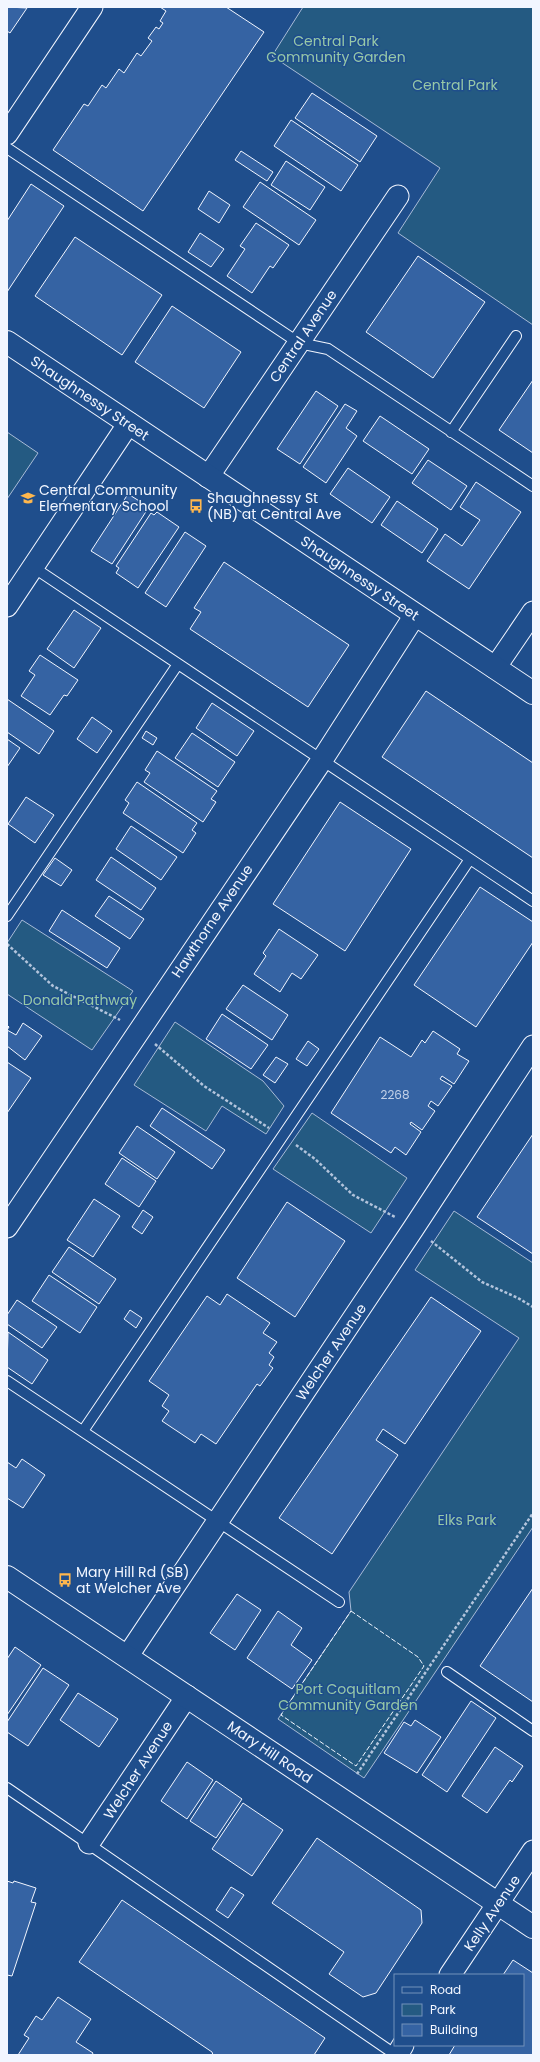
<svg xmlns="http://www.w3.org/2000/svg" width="540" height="2062" font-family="Poppins,sans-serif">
	<rect width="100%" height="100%" fill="#1f4e8c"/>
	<path fill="#245a82" stroke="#a8bbd7" d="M303 7H533V325L398 233 440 168 272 56Z
		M7 432 38 453 7 499Z
		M22 920 133 991 92 1050 7 994V943Z
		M175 1022 263 1081 284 1106 266 1134 222 1106 206 1131 134 1085Z
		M312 1113 407 1178 371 1233 273 1169Z
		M454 1211 533 1263V1527L364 1778 278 1719 351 1611 349 1592 519 1338 415 1270Z"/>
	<path fill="#3563a3" stroke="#f2f6ff" d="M7 7 27 8 10 33 7 31Z
		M160 7H226L264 32 143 211 53 150 84 104 88 106 102 85 106 88 119 69 124 73 137 53 141 56 152 41 148 38 156 27 159 29 163 23 160 21 166 11Z
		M312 93 377 136 360 162 295 118Z
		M291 120 358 165 341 191 274 146Z
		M241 151 273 172 267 181 235 160Z
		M286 161 325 187 310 210 271 185Z
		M260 182 316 220 299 245 243 207Z
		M31 184 64 206 7 292V221Z
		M209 191 230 205 219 223 198 209Z
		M256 223 289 245 273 268 270 266 252 293 227 276 245 249 240 246Z
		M200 233 224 249 211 267 188 252Z
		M75 237 162 295 122 355 35 296Z
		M418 256 485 302 433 378 366 332Z
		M172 306 241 352 204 408 135 362Z
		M533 380V453L499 430Z
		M316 391 338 406 300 464 277 449Z
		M345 404 357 411 346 428 357 436 326 483 303 467Z
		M380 416 429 449 412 474 363 441Z
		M428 460 467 486 451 510 412 483Z
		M348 468 390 497 372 523 330 494Z
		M476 482 521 512 469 589 427 561 445 534 462 546 480 520 460 507Z
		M128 494 149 507 112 564 91 551Z
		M397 501 438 529 422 553 381 525Z
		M157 512 179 527 138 588 116 573 119 568 116 566 151 513 154 515Z
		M185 532 206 546 166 607 145 593Z
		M224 562 349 645 308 707 190 629 201 612 194 608Z
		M74 610 101 628 74 668 47 649Z
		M40 655 78 680 67 696 64 695 50 715 21 696 35 675 29 671Z
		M426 691 533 763V858L382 757Z
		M7 699 54 731 39 754 7 732Z
		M212 703 254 731 237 756 196 728Z
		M92 717 112 731 97 753 77 739Z
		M146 731 157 738 153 745 142 738Z
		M192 733 235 762 218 787 175 758Z
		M7 739 20 748 7 767Z
		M157 751 217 791 211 799 216 802 203 822 144 782 150 773 145 770Z
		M137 782 197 823 192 830 196 833 183 853 123 813 129 803 125 800Z
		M26 797 54 815 35 843 8 824Z
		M340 802 411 849 345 951 273 904Z
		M131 826 177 857 161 880 116 849Z
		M111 857 156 888 141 910 96 880Z
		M55 858 72 870 61 886 43 875Z
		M480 887 533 922V942L476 1027 414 985Z
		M109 896 144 919 130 939 95 916Z
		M62 910 120 948 107 968 49 931Z
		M279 929 318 955 301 979 292 973 280 992 254 974 266 956 263 953Z
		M243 985 288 1015 272 1040 226 1009Z
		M222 1014 268 1045 251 1069 206 1039Z
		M23 1023 42 1036 25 1060 7 1046V1025L9 1027 7 1030 16 1035Z
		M433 1031 460 1049 457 1054 469 1061 454 1084 442 1076 440 1079 452 1086 438 1106 431 1101 428 1106 435 1111 422 1130 411 1122 410 1124 421 1132 406 1155 395 1147 391 1153 331 1113 380 1037 411 1057 422 1040 425 1043Z
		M308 1041 319 1049 307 1066 296 1059Z
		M276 1057 288 1064 275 1083 263 1075Z
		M7 1062 31 1078 7 1113Z
		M162 1108 225 1150 212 1169 150 1126Z
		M137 1126 175 1152 157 1179 119 1153Z
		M533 1134V1254L477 1217Z
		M122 1158 156 1181 139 1207 105 1184Z
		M94 1199 120 1216 93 1257 67 1240Z
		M287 1202 345 1241 295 1317 237 1278Z
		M143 1210 153 1217 142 1234 132 1227Z
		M69 1247 116 1279 99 1304 52 1272Z
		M49 1275 97 1307 80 1333 32 1301Z
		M227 1294 270 1323 263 1333 277 1342 269 1353 274 1357 269 1365 273 1368 260 1386 257 1384 216 1444 201 1434 195 1443 162 1421 169 1411 162 1406 169 1395 149 1381 207 1296 220 1305Z
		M431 1297 481 1331 405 1444 383 1429 376 1440 398 1455 332 1554 279 1518Z
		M17 1300 57 1327 42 1348 7 1324V1315Z
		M130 1310 142 1318 136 1328 124 1319Z
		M8 1332 48 1360 32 1384 7 1367Z
		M22 1459 45 1475 23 1508 7 1498V1462L16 1468Z
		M533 1588V1702L480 1666Z
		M237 1594 261 1610 235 1650 210 1633Z
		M278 1611 302 1628 291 1645 312 1660 292 1689 247 1658Z
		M15 1647 41 1665 7 1715V1659Z
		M43 1668 69 1685 28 1746 7 1732V1722Z
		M78 1693 118 1719 99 1747 60 1720Z
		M471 1701 496 1718 447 1792 422 1775Z
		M415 1720 441 1737 417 1773 384 1753 404 1722 411 1726Z
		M495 1747 523 1766 512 1782 510 1780 487 1813 462 1796Z
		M187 1762 213 1780 187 1819 161 1801Z
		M216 1781 242 1799 216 1838 190 1821Z
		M243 1803 283 1830 252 1876 212 1849Z
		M317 1838 421 1910 422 1923 376 1993 363 1997 329 1974 344 1952 272 1903Z
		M7 1881 13 1883 14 1881 36 1888 31 1902 36 1903 12 1976 7 1975Z
		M231 1887 244 1895 228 1918 216 1910Z
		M122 1900 325 2038 314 2055H213L212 2052 79 1962Z
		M513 1960 533 1973V2055H449L455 2045H523V1975H503Z
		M58 1997 91 2019 76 2042 93 2053 92 2055H18L29 2038 24 2035 36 2016 42 2020Z"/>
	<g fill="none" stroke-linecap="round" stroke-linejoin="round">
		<defs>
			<path id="lane" d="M7 148 299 343 328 349 533 486
				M451 432 516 336
				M33 567 533 901
				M7 916 178 664
				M7 1381 339 1602
				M83 1431 470 859
				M447 1672 533 1731
				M7 1788 396 2055"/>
			<path id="street" d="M7 134 92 7
				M208 477 398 196
				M7 606 129 423
				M495 668 533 612
				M7 1227 322 760 415 615
				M127 1657 413 1229 533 1046
				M89 1843 187 1696
				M450 1975 533 1851
				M397 2055 403 2045"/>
			<path id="secondary" d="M7 342 533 693
				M7 1577 533 1927"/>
		</defs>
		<use href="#lane" stroke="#f2f6ff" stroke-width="12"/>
		<use href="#street" stroke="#f2f6ff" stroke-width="23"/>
		<use href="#secondary" stroke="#f2f6ff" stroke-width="24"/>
		<path stroke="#b3c4dc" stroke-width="2.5" stroke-dasharray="3 2" stroke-linecap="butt" d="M7 944 53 986 120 1020
			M155 1044 204 1086 269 1128
			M296 1145 315 1159 353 1195 395 1217
			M431 1241 482 1282 518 1298 533 1307
			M357 1774 533 1513"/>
		<use href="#lane" stroke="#1f4e8c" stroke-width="10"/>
		<use href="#street" stroke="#1f4e8c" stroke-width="21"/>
		<use href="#secondary" stroke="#1f4e8c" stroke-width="22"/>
		<path stroke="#f2f6ff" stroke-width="1" stroke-dasharray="5 2" stroke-linecap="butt" d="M351 1611 418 1657 424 1666 356 1766 281 1715Z"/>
	</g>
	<defs>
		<symbol id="school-bare" viewBox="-9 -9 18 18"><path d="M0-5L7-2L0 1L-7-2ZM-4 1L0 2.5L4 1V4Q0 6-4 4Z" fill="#ffb74d" stroke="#1f4e8c" stroke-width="2.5" paint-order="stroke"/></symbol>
		<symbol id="bus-bare" viewBox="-9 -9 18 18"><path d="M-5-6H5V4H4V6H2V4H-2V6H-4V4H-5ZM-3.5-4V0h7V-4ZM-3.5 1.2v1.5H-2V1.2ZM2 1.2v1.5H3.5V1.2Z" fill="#ffb74d" stroke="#1f4e8c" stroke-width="2.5" paint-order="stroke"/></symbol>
	</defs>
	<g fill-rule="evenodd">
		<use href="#school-bare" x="18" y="488" width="20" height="20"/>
		<use href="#bus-bare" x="186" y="496" width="20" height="20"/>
		<use href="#bus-bare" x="55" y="1570" width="20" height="20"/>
	</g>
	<g text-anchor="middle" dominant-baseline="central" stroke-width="3" stroke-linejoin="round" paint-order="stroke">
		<g font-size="12" fill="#c3d1e8">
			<text x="395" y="1094">2268</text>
		</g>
		<g font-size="14" fill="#97c8a6" stroke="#1f4e8c">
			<text x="336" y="41">Central Park<tspan x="336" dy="16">Community Garden</tspan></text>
			<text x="455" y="85">Central Park</text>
			<text x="80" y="1000">Donald Pathway</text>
			<text x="467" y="1520">Elks Park</text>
			<text x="348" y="1689">Port Coquitlam<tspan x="348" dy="16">Community Garden</tspan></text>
		</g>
		<g font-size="14" fill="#f2f6ff" stroke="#1f4e8c">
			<text transform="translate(303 336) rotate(-56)">Central Avenue</text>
			<text transform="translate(90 398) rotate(34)">Shaughnessy Street</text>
			<text transform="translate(360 578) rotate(34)">Shaughnessy Street</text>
			<text transform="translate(212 921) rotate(-56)">Hawthorne Avenue</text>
			<text transform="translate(331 1352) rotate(-56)">Welcher Avenue</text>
			<text transform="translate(270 1752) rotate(34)">Mary Hill Road</text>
			<text transform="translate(138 1770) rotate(-57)">Welcher Avenue</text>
			<text transform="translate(492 1913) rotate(-56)">Kelly Avenue</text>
		</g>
		<g font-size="14" fill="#f2f6ff" stroke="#1f4e8c" text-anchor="start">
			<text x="39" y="490">Central Community<tspan x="39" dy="16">Elementary School</tspan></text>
			<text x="207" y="498">Shaughnessy St<tspan x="207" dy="16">(NB) at Central Ave</tspan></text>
			<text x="76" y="1572">Mary Hill Rd (SB)<tspan x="76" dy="16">at Welcher Ave</tspan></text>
		</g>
	</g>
	<rect width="540" height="2062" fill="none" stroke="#f2f6ff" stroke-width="16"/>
	<rect x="394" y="1974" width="130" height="72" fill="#1f4e8c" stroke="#7391ba"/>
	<rect x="402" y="1987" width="20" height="6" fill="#1f4e8c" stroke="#7391ba"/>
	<text x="430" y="1994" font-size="12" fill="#f2f6ff">Road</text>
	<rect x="402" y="2004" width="20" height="12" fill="#245a82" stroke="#7391ba"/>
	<text x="430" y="2014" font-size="12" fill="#f2f6ff">Park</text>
	<rect x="402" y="2024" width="20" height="12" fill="#3563a3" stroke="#7391ba"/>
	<text x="430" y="2034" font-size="12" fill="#f2f6ff">Building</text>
</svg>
